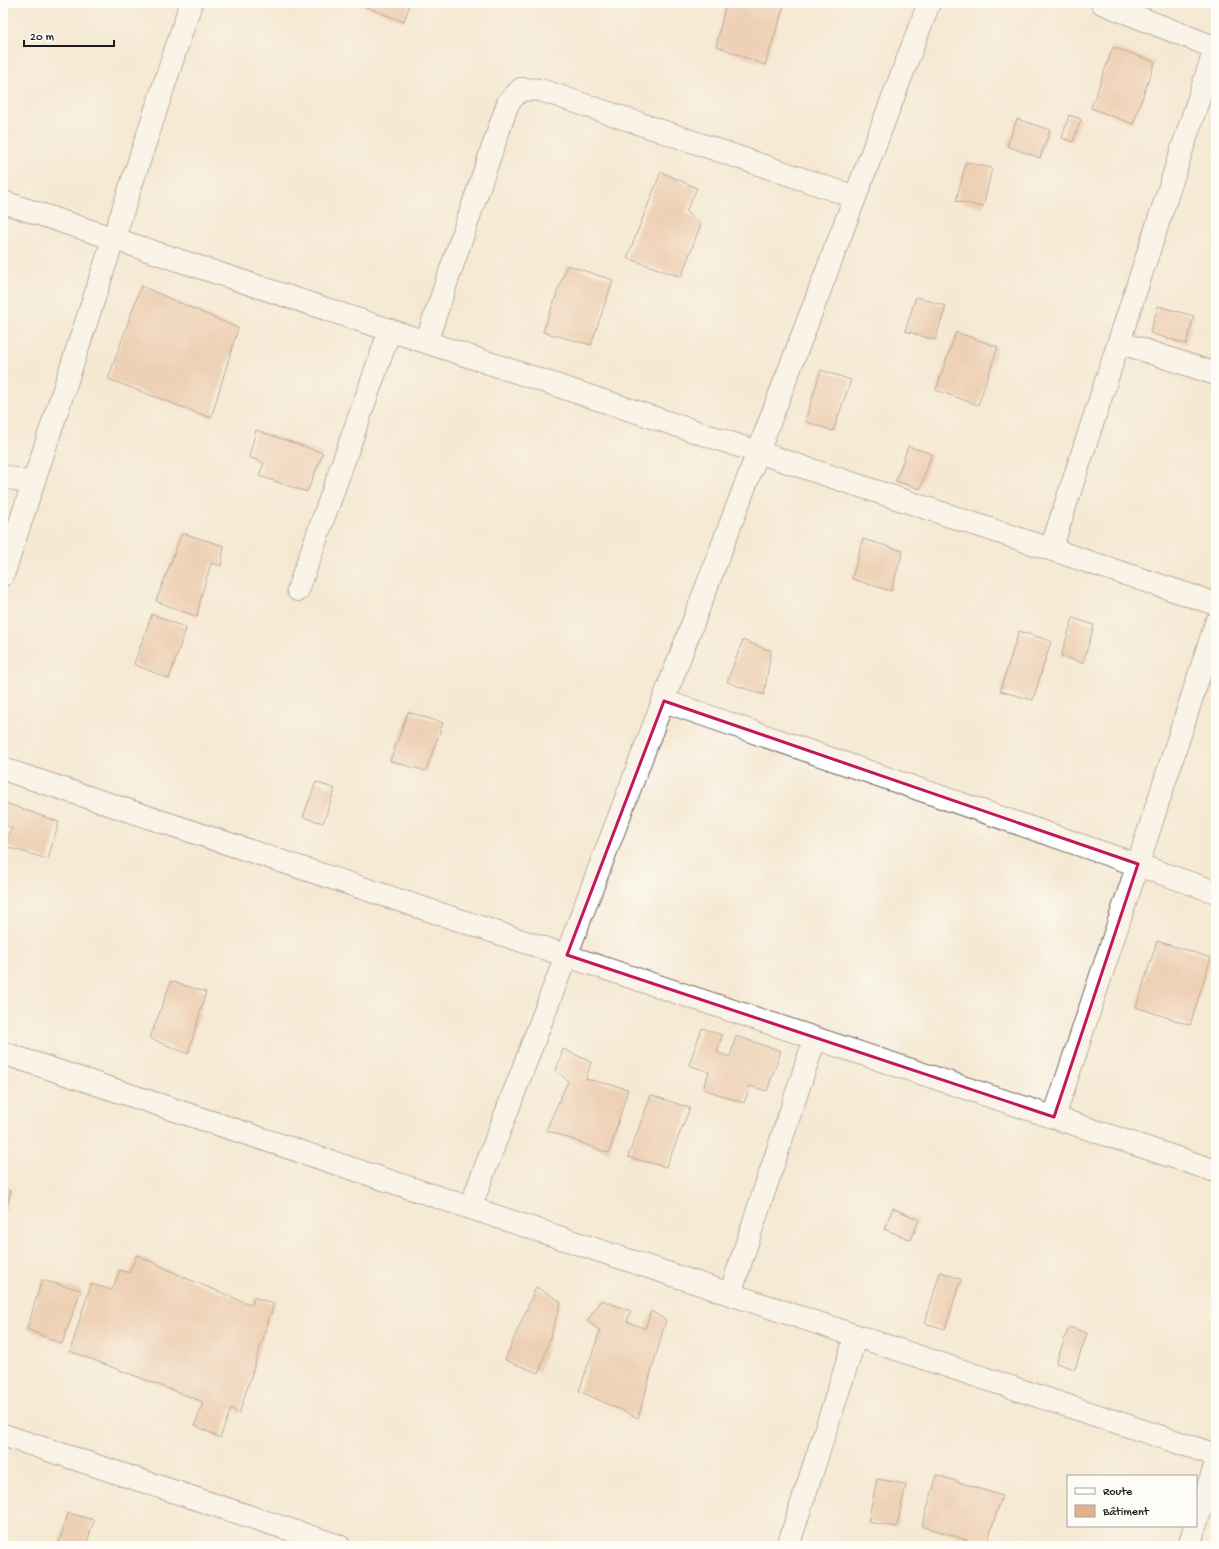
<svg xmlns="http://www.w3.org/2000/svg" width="1219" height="1549" font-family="'Gochi Hand',sans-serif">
	<rect width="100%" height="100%" fill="#fdfcf7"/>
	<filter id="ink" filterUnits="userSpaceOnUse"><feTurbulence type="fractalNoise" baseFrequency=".025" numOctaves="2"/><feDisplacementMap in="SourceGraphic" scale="8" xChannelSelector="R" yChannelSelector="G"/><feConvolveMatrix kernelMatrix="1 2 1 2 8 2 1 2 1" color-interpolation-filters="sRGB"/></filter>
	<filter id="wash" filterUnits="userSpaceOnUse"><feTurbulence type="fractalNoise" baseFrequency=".012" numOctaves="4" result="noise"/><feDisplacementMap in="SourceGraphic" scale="16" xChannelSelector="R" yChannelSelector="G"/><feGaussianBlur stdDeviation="0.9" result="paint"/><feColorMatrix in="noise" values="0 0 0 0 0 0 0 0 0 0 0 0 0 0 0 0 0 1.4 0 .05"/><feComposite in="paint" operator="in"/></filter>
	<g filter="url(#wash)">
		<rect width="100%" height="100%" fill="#f5e9d3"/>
		<g id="blocks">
			<path fill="#e4b18f" d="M356 3H410L404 22Z
				M726 3H785L765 65 716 46Z
				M1113 47 1155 62 1133 124 1091 108Z
				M1069 115 1081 119 1073 142 1062 138Z
				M1017 119 1050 130 1040 158 1007 146Z
				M966 162 992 168 983 207 956 201Z
				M661 172 697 188 686 212 701 224 681 277 627 258Z
				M567 265 613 280 591 345 543 332Z
				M141 286 238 328 211 418 108 379Z
				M916 297 946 306 935 340 905 331Z
				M1158 306 1194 316 1186 344 1150 333Z
				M956 332 998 347 978 405 936 390Z
				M821 370 851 380 833 431 805 421Z
				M256 430 323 453 307 492 259 476 264 463 249 457Z
				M908 446 932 454 920 489 896 481Z
				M182 533 224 546 221 566 211 563 201 597 197 617 156 601Z
				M863 539 903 551 891 591 852 579Z
				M152 614 186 628 169 679 134 664Z
				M1073 618 1094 625 1083 663 1061 656Z
				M1019 631 1051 641 1033 700 1000 691Z
				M743 640 771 651 764 695 727 682Z
				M408 712 443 723 426 771 390 761Z
				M316 782 335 789 323 823 303 817Z
				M3 802 59 822 48 859 3 846 12 828 3 823Z
				M1157 941 1211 958 1190 1025 1136 1007Z
				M171 981 206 992 188 1054 150 1038Z
				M702 1028 722 1035 717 1052 730 1057 736 1036 781 1051 767 1091 750 1086 744 1103 703 1089 709 1072 689 1065Z
				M563 1049 591 1062 586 1079 628 1089 609 1153 546 1130 568 1081 556 1071Z
				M651 1095 690 1108 666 1167 628 1157Z
				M3 1188 11 1191 5 1211H3Z
				M893 1208 919 1220 911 1240 884 1229Z
				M137 1255 188 1279 252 1305 254 1297 274 1304 239 1414 231 1408 220 1438 195 1425 203 1402 70 1351 91 1284 112 1290 120 1270 129 1273Z
				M940 1272 961 1279 945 1329 925 1323Z
				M42 1280 81 1290 62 1344 27 1329Z
				M536 1287 561 1302 539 1373 505 1360Z
				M601 1300 631 1311 627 1321 645 1329 651 1311 666 1320 638 1418 579 1391 600 1331 587 1321Z
				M1069 1327 1087 1333 1075 1369 1056 1363Z
				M937 1475 1002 1496 986 1546 922 1526Z
				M877 1479 906 1484 897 1527 868 1522Z
				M68 1513 94 1520 86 1546H58Z"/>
		</g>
	</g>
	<g filter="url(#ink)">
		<use href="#blocks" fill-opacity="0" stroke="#68645c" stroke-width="1"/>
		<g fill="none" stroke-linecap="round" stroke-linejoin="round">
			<defs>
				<path id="minor" d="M1102 3 1216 48
					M3 202 1216 604
					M426 342 508 103 521 89 541 90 855 197
					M1119 342 1216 374
					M3 476 33 484
					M1051 549 1216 46
					M3 575 191 3
					M298 590 390 330
					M664 701 1216 892
					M3 769 1216 1171
					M3 1053 1216 1455
					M1054 1117 1138 864 1216 623
					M470 1208 929 3
					M730 1294 815 1038
					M3 1435 339 1546
					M1196 1524 1216 1463
					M788 1546 856 1336
					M1189 1546 1195 1526"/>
			</defs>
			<use href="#minor" stroke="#68645c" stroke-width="24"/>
			<use href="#minor" stroke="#fff" stroke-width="22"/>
		</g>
	</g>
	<path d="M0 0H1219V1549H0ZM664 701 1138 864 1054 1117 567 955Z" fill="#f5e9d3" fill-opacity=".55" fill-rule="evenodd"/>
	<path fill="none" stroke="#c2185b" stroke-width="3" stroke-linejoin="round" d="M664 701 1138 864 1054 1117 567 955Z"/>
	<rect width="1219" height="1549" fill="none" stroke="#fdfcf7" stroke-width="16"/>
	<rect x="1067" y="1475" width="130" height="52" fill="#fdfcf7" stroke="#a3a29f"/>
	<rect x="1075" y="1488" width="20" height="6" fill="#ffffff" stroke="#a3a29f"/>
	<text x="1103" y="1495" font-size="12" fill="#1c1c1c">Route</text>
	<rect x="1075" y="1505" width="20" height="12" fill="#e4b18f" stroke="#a3a29f"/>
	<text x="1103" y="1515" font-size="12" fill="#1c1c1c">Bâtiment</text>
	<path d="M24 40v6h90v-6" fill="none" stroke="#1c1c1c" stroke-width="2"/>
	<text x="30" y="40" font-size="12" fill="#1c1c1c" stroke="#fdfcf7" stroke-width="3" paint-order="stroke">20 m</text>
</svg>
